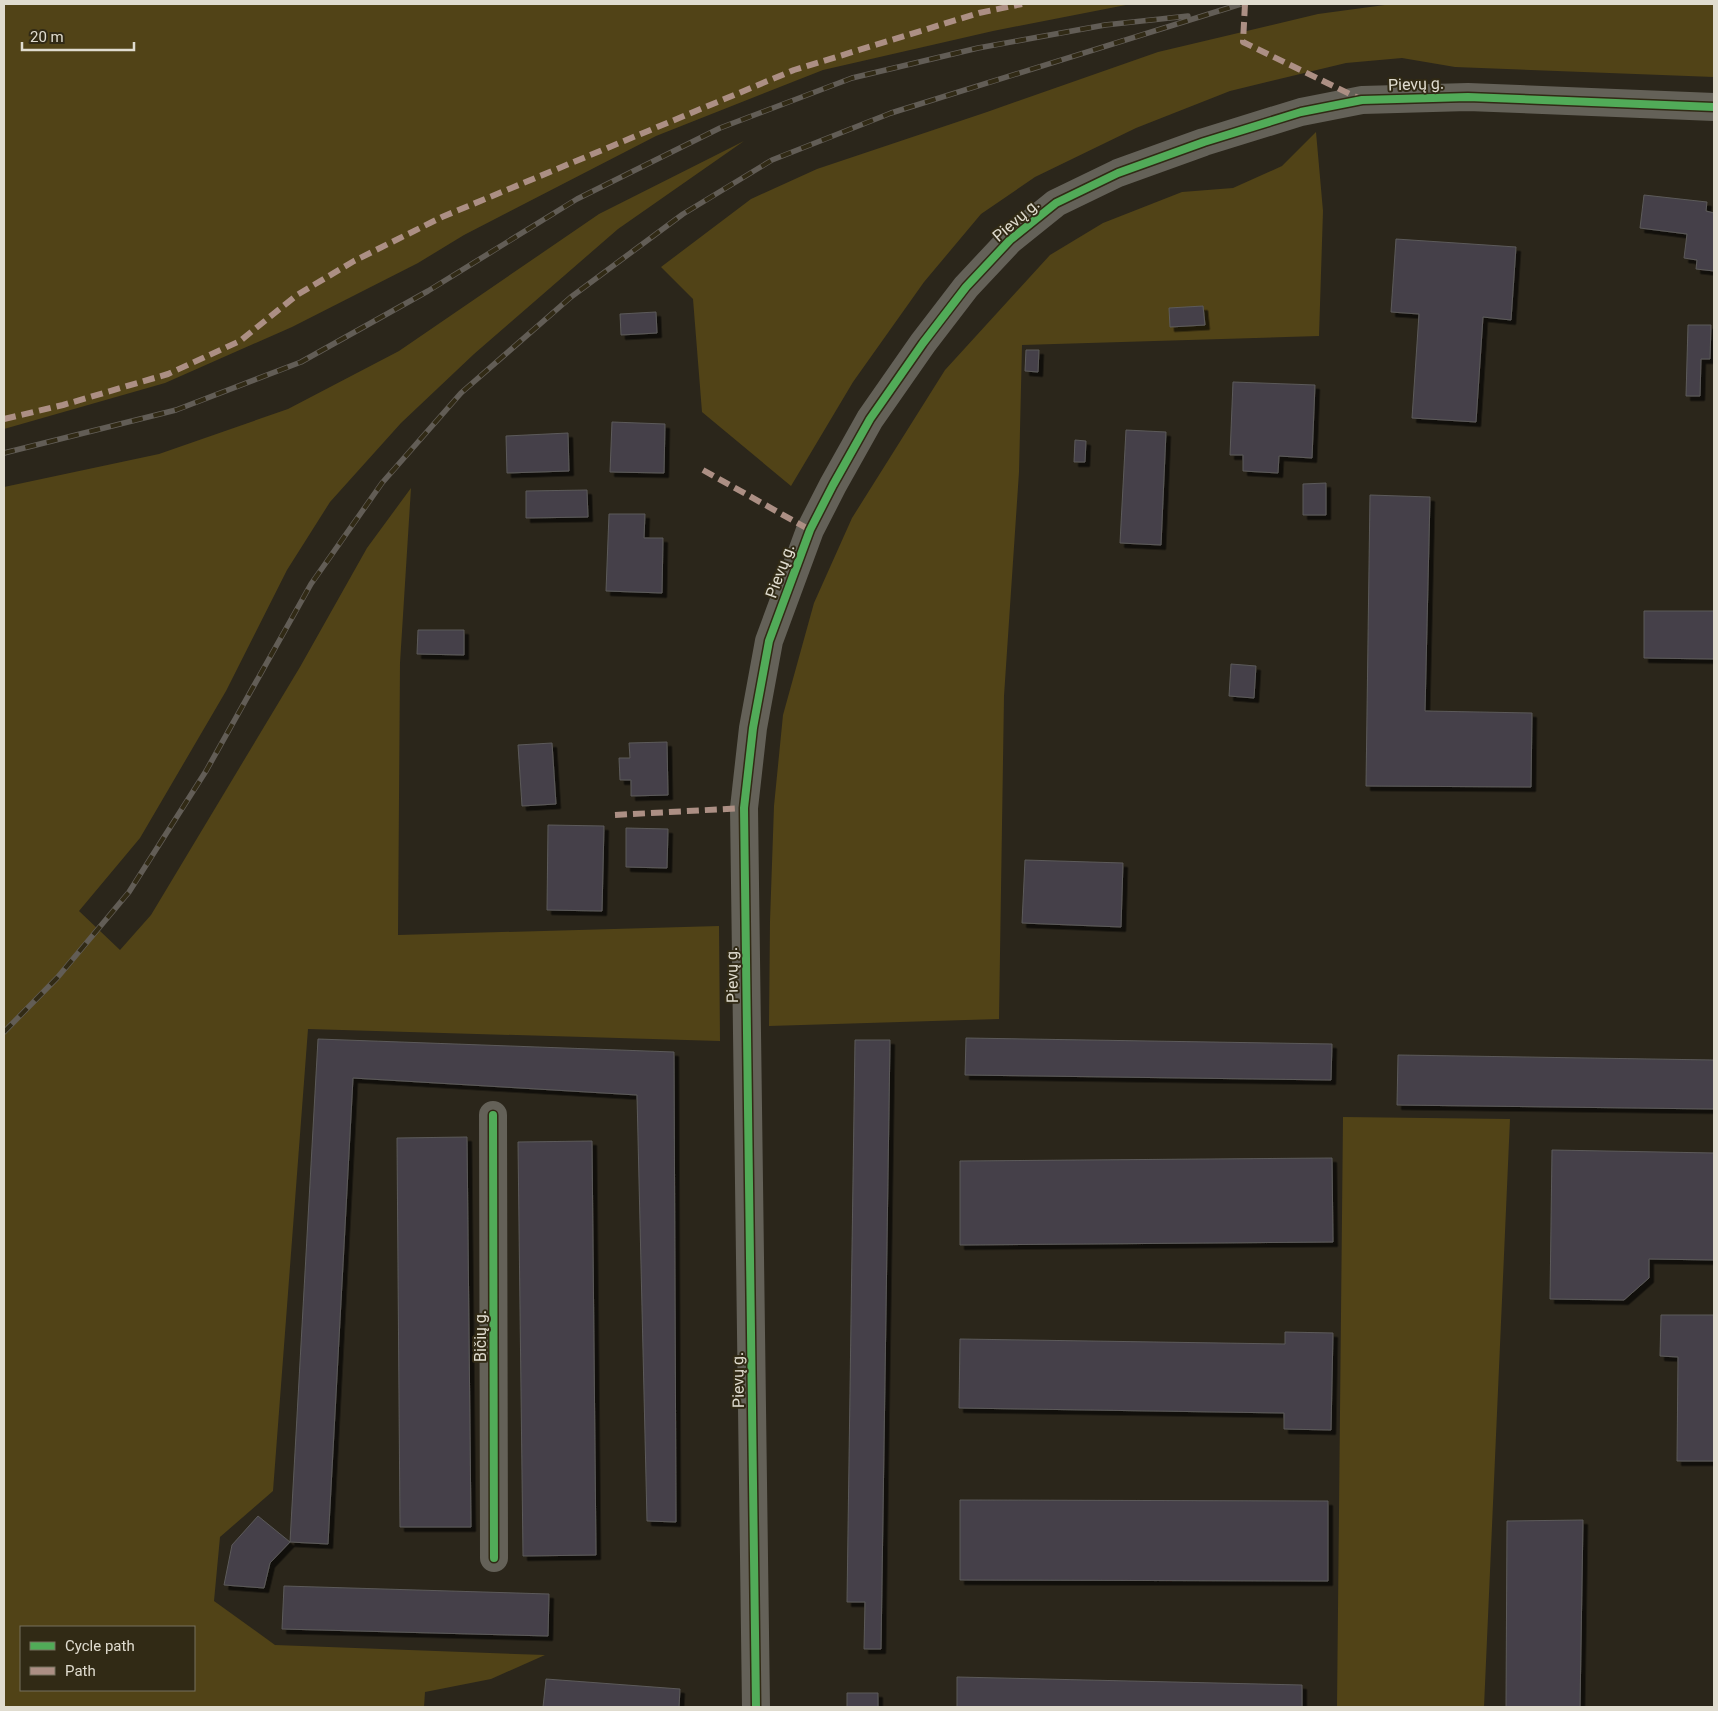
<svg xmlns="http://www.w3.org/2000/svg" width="1718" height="1711" font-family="Roboto,sans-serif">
	<defs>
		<filter id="shadow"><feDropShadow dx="4.5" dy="4.5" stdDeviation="0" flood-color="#0009"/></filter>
	</defs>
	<rect width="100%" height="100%" fill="#2b261b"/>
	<path fill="#514317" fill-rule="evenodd" d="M4 4H1131L993 31 823 70 656 136 464 235 418 263 292 327 165 383 4 429Z
		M1392 4H1714V77L1455 67 1402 58 1346 63 1230 91 1136 128 1035 177 981 214 924 282 853 382 791 486 702 412 693 299 661 267 751 199 817 169 987 112 1158 52 1318 14Z
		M1316 132 1323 211 1319 336 1022 345 1019 472 1004 696 999 1019 769 1026 770 921 774 806 783 715 814 603 852 518 945 370 1050 255 1103 223 1182 192 1233 188 1282 166Z
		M744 141 618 229 474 354 401 423 330 502 287 570 226 691 140 838 79 911 120 950 151 915 300 667 367 548 411 488 400 663 398 935 719 926 720 1041 308 1029 273 1491 220 1537 214 1601 275 1645 545 1655 491 1679 425 1692 424 1707H4V487L159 454 288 409 399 351 599 214ZM194 1627V1690H21V1627Z
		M1343 1117 1510 1119 1484 1707H1337Z"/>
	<path fill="#454149" stroke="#5c5a5a" filter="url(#shadow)" d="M1644 195 1707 202 1706 211 1714 213V271L1696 269 1697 260 1684 258 1687 234 1640 228Z
		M1396 239 1516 247 1511 320 1483 317 1476 422 1412 418 1419 314 1391 312Z
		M1203 306 1205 325 1170 327 1169 308Z
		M656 312 657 333 621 335 620 314Z
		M1688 325H1711L1710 359H1701L1700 396H1686Z
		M1026 350H1039L1038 372 1025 371Z
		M1233 382 1315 385 1312 458 1279 456 1278 473 1243 471V455H1230Z
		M612 422 665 424 664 473 610 472Z
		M1126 430 1166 432 1161 545 1120 543Z
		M568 433 569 471 507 473 506 436Z
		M1075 440 1086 441 1085 462H1074Z
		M1326 483V515H1303V484Z
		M587 490 588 517 526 518V491Z
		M1370 495 1430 497 1425 711 1532 713 1531 787 1366 786Z
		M609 514H645L644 538H663L662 593 606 591Z
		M1644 611H1714V659L1644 658Z
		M418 630H464V655L417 654Z
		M1231 664 1256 666 1254 698 1229 696Z
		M667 742 668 795 631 796V780H620L619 758H630L629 743Z
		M552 743 556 804 522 806 518 745Z
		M548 825 604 826 602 911 547 910Z
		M626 828 668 829 667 868 626 867Z
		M1025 860 1123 863 1121 927 1022 923Z
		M966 1038 1332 1044 1331 1080 965 1075Z
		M318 1039 674 1052 676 1522 647 1521 637 1095 353 1078 328 1544 290 1542Z
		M855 1040H890L881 1649H864L865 1602H847Z
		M1398 1055 1714 1060V1109L1397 1105Z
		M467 1137 471 1527H400L397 1138Z
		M592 1141 596 1555 523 1556 518 1142Z
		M1552 1150 1714 1153V1260L1649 1259V1278L1624 1300 1550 1299Z
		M1332 1158 1333 1242 960 1245V1161Z
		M1661 1315H1714V1461H1677L1678 1357 1660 1356Z
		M1285 1332 1333 1333 1331 1430 1284 1429V1413L959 1408 960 1339 1285 1344Z
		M960 1500 1328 1501V1581L960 1580Z
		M258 1516 290 1542 270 1563 264 1588 224 1585 232 1545Z
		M1583 1520 1580 1707H1506L1507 1521Z
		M284 1586 549 1594 548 1636 282 1629Z
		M957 1677 1302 1685V1707H957Z
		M546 1679 680 1689 679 1707H543Z
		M847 1693H878V1707H847Z"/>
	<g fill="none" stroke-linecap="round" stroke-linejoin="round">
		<path stroke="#646158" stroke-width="28" d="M493 1115 494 1558
			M756 1707 744 808 753 728 769 641 810 530 833 485 870 419 923 343 966 287 1010 240 1056 203 1118 173 1204 142 1301 112 1362 100 1468 97 1714 107"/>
		<defs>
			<path id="rail" d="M4 453 176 410 301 362 428 291 577 199 720 128 852 78 978 48 1105 25 1188 16
				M4 1032 57 978 129 892 206 771 311 584 382 483 461 393 571 297 683 214 772 160 891 113 1241 4"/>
		</defs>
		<use href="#rail" stroke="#625d56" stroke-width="5.5"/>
		<use href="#rail" stroke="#312a15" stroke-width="4" stroke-dasharray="11" stroke-linecap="butt"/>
		<path stroke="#ac8f84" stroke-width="6" stroke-dasharray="12 6" stroke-linecap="butt" d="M1245 4 1243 42 1362 100
			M4 419 63 405 168 374 240 341 297 295 354 261 442 217 794 70 979 13 1022 4
			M703 470 810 530
			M615 815 744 808"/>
		<defs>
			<path id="cycleway" d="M493 1115 494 1558
				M756 1707 744 808 753 728 769 641 810 530 833 485 870 419 923 343 966 287 1010 240 1056 203 1118 173 1204 142 1301 112 1362 100 1468 97 1714 107"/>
		</defs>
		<use href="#cycleway" stroke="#312a15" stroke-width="11"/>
		<use href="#cycleway" stroke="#51ab58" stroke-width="8"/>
	</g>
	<g text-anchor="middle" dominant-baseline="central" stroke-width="4" stroke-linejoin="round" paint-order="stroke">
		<g font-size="16" fill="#e0dccf" stroke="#312a15">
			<text transform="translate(1416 84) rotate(-2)">Pievų g.</text>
			<text transform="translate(1016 220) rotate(-41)">Pievų g.</text>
			<text transform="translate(780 571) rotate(-70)">Pievų g.</text>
			<text transform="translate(732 975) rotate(-91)">Pievų g.</text>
			<text transform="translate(480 1336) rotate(-90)">Bičių g.</text>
			<text transform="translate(738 1380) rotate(-91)">Pievų g.</text>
		</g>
	</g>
	<rect width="1718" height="1711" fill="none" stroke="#e0dccf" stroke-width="10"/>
	<rect x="20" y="1626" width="175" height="65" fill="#312a15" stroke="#77715f"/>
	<rect x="30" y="1642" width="25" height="8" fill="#51ab58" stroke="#77715f"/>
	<text x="65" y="1651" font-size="15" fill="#e0dccf">Cycle path</text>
	<rect x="30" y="1667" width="25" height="8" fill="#ac8f84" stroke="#77715f"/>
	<text x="65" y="1676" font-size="15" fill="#e0dccf">Path</text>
	<path d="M22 42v8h112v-8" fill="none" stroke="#e0dccf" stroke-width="2.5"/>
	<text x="30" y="42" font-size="15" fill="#e0dccf" stroke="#312a15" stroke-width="4" paint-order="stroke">20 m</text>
</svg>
